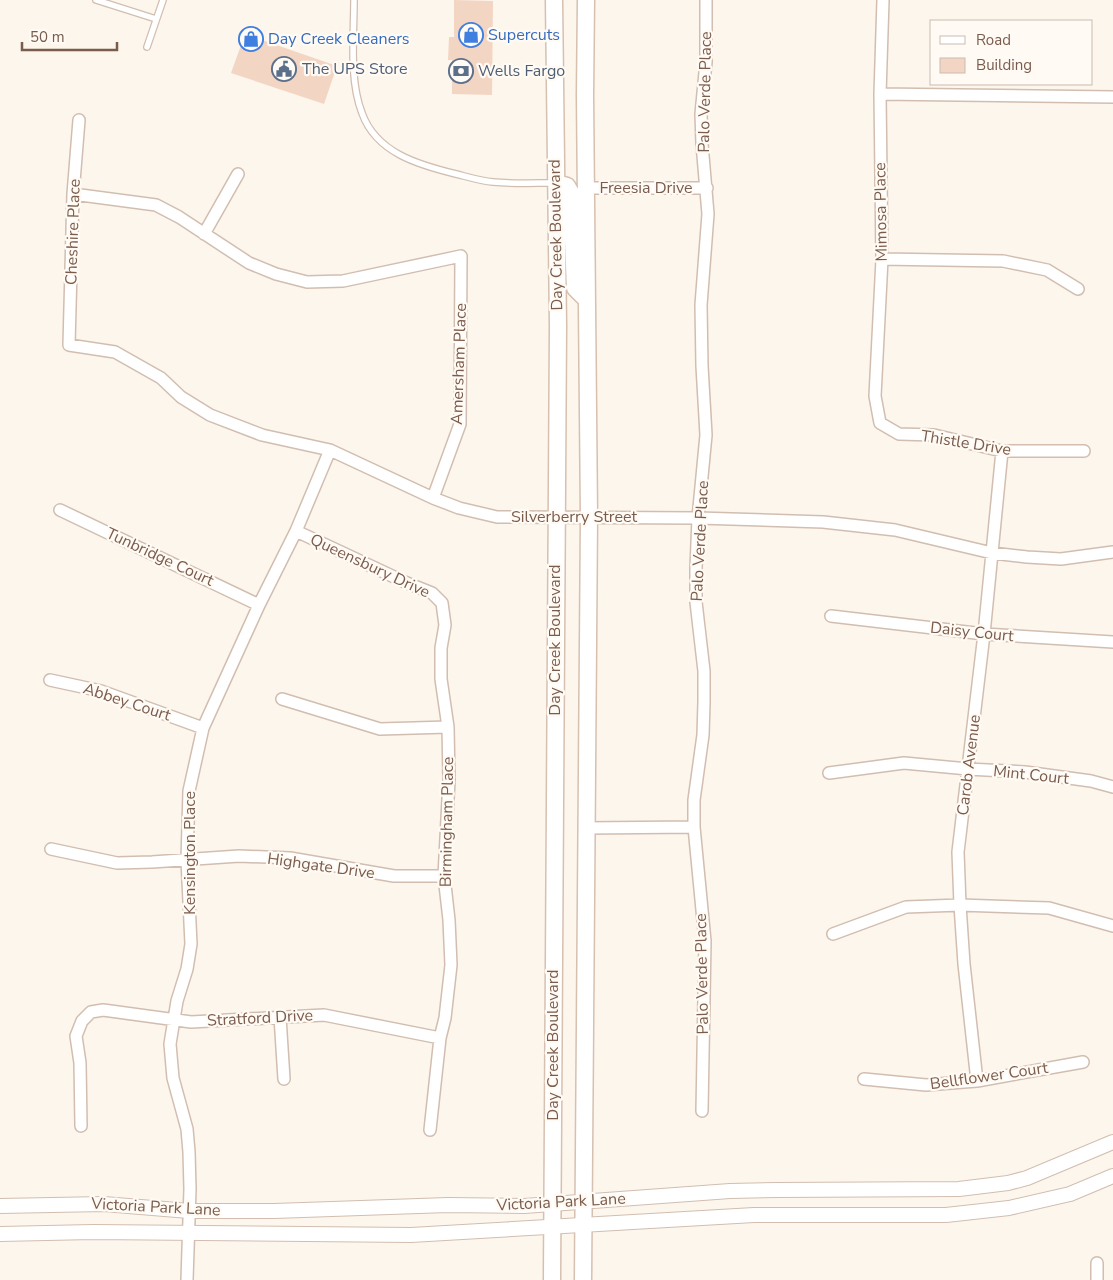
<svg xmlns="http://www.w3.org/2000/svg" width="1113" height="1280" font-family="'Nunito Sans',sans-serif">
	<rect width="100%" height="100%" fill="#fdf6ec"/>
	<path fill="#f3d5c3" d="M454 0 493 1 492 95 452 94V60H448L449 37H454Z
		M245 34 337 66 324 104 231 73Z"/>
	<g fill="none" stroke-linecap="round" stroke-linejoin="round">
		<defs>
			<path id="service" d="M96 0 156 19
				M354 0C354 35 349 80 362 113 376 153 419 165 456 174 468 177 481 181 493 182 513 184 534 183 554 183
				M147 47 163 0"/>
			<path id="minor" d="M883 0 880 94 882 259 875 396 880 423 899 434 934 435 1002 451H1084
				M880 94 1113 97
				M79 120 73 194 69 345 115 352 161 378 181 397 210 415 262 435 330 450 433 498 459 508 497 517 698 518 823 522 895 530 992 553 1027 557 1061 559 1113 552
				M586 188H707
				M73 194 156 205 179 217 249 263 276 274 307 282 343 281 461 256 460 424 433 498
				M204 234 238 174
				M882 259 1003 261 1047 270 1078 289
				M60 510 259 605
				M296 531 407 583 432 593 442 603 445 625 441 648V679L448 727 449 780 444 876 449 920 451 965 445 1018 440 1038 430 1130
				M831 616 984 634 1113 642
				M50 680 101 691 203 728
				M282 699 380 729 448 727
				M829 773 904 763 968 769 1025 772 1091 781 1113 787
				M586 828 694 827
				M51 849 117 863 152 862 239 856 290 858 394 876H444
				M833 934 906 907 960 905 1049 908 1113 926
				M280 1017 284 1079
				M864 1079 926 1085 977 1081 1083 1062
				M977 1081 964 964 960 905 958 852 984 634 1002 451
				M702 1111 705 941 694 827V800L703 735 704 702V671L696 602V568L698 518 706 435 702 366 701 305 708 214 702 144 701 114 706 62V0
				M81 1126 80 1063 76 1036 82 1021 91 1012 103 1010 191 1022 324 1015 440 1038
				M1097 1263V1280
				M187 1280 190 1189 189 1152 187 1129 173 1078 170 1044 177 1001 187 969 191 944 187 860 189 791 203 728 259 605 296 531 330 450"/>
			<path id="tertiary" d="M0 1206 104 1204 189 1211H274L448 1205 524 1206 730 1191 777 1190 959 1189 1008 1183 1027 1178 1113 1142
				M0 1234 93 1232 411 1235 754 1215H946L1009 1208 1070 1194 1113 1176"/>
			<path id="secondary" d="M556 183 567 186 571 193 575 288 587 300
				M552 1280 558 326 554 0
				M583 1280 589 517 585 95 586 0"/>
		</defs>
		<use href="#service" stroke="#d1beb0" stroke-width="8"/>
		<use href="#minor" stroke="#d1beb0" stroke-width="14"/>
		<use href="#tertiary" stroke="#d1beb0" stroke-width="16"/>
		<use href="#secondary" stroke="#d6c0b0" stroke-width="19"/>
		<use href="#service" stroke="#fff" stroke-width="5.5"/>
		<use href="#minor" stroke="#fff" stroke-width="11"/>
		<use href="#tertiary" stroke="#fff" stroke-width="14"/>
		<use href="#secondary" stroke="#fff" stroke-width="16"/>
	</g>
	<defs>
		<symbol id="shop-ring" viewBox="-11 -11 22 22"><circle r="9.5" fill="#fffaf3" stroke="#3f7fe0" stroke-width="1.5"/><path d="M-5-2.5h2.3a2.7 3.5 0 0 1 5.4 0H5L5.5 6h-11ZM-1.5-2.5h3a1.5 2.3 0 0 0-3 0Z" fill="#3f7fe0"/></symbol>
		<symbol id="civic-ring" viewBox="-11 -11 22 22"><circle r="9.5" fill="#fffaf3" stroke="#5c6f8a" stroke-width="1.5"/><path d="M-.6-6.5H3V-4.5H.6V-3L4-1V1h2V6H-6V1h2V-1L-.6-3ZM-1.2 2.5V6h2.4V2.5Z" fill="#5c6f8a"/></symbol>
		<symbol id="bank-ring" viewBox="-11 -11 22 22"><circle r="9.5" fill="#fffaf3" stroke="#5c6f8a" stroke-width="1.5"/><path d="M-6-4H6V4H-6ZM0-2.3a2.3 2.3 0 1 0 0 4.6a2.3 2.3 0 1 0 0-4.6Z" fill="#5c6f8a"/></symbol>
	</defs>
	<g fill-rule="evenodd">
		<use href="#shop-ring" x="457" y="21" width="28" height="28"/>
		<use href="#shop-ring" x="237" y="25" width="28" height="28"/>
		<use href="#civic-ring" x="270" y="55" width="28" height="28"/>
		<use href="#bank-ring" x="447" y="57" width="28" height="28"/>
	</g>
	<g text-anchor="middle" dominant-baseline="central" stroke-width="4.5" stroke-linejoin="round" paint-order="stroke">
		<g font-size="16" fill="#366cbe" stroke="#fffaf3" text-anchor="start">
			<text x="488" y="35">Supercuts</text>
			<text x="268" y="39">Day Creek Cleaners</text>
		</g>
		<g font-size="16" fill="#4e5e75" stroke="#fffaf3" text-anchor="start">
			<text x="302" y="69">The UPS Store</text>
			<text x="478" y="71">Wells Fargo</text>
		</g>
		<g font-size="16" fill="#7a5c4d" stroke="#fffaf3">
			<text transform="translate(705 92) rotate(-89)">Palo Verde Place</text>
			<text x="646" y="188">Freesia Drive</text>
			<text transform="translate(881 212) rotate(-91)">Mimosa Place</text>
			<text transform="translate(73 232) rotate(-88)">Cheshire Place</text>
			<text transform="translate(556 235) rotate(-91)">Day Creek Boulevard</text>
			<text transform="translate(459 364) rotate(-88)">Amersham Place</text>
			<text transform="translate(966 443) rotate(9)">Thistle Drive</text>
			<text x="574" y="517">Silverberry Street</text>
			<text transform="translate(700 541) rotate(-87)">Palo Verde Place</text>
			<text transform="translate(160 557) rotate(25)">Tunbridge Court</text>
			<text transform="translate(370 566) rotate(25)">Queensbury Drive</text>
			<text transform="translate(972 632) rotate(6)">Daisy Court</text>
			<text transform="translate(555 640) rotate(-90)">Day Creek Boulevard</text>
			<text transform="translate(127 702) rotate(18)">Abbey Court</text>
			<text transform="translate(969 765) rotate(-83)">Carob Avenue</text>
			<text transform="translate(1031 775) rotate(6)">Mint Court</text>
			<text transform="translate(447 822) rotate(-89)">Birmingham Place</text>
			<text transform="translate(190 853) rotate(-90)">Kensington Place</text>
			<text transform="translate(321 866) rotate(8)">Highgate Drive</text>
			<text transform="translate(702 974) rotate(-91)">Palo Verde Place</text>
			<text transform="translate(260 1018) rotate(-3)">Stratford Drive</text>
			<text transform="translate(553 1045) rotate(-90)">Day Creek Boulevard</text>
			<text transform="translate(989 1076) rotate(-8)">Bellflower Court</text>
			<text transform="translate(561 1202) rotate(-3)">Victoria Park Lane</text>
			<text transform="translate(156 1207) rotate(3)">Victoria Park Lane</text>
		</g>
	</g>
	<rect x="930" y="20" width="162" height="65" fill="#fffaf3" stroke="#cabbb1"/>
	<rect x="940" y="36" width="25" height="8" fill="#ffffff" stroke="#cabbb1"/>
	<text x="976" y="45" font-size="15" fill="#7a5c4d">Road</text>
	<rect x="940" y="58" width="25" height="15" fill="#f3d5c3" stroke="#cabbb1"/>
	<text x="976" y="70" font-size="15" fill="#7a5c4d">Building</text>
	<path d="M22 42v8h95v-8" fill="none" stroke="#7a5c4d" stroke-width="2.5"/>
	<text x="30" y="42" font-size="15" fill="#7a5c4d" stroke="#fffaf3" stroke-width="4" paint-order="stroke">50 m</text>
</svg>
